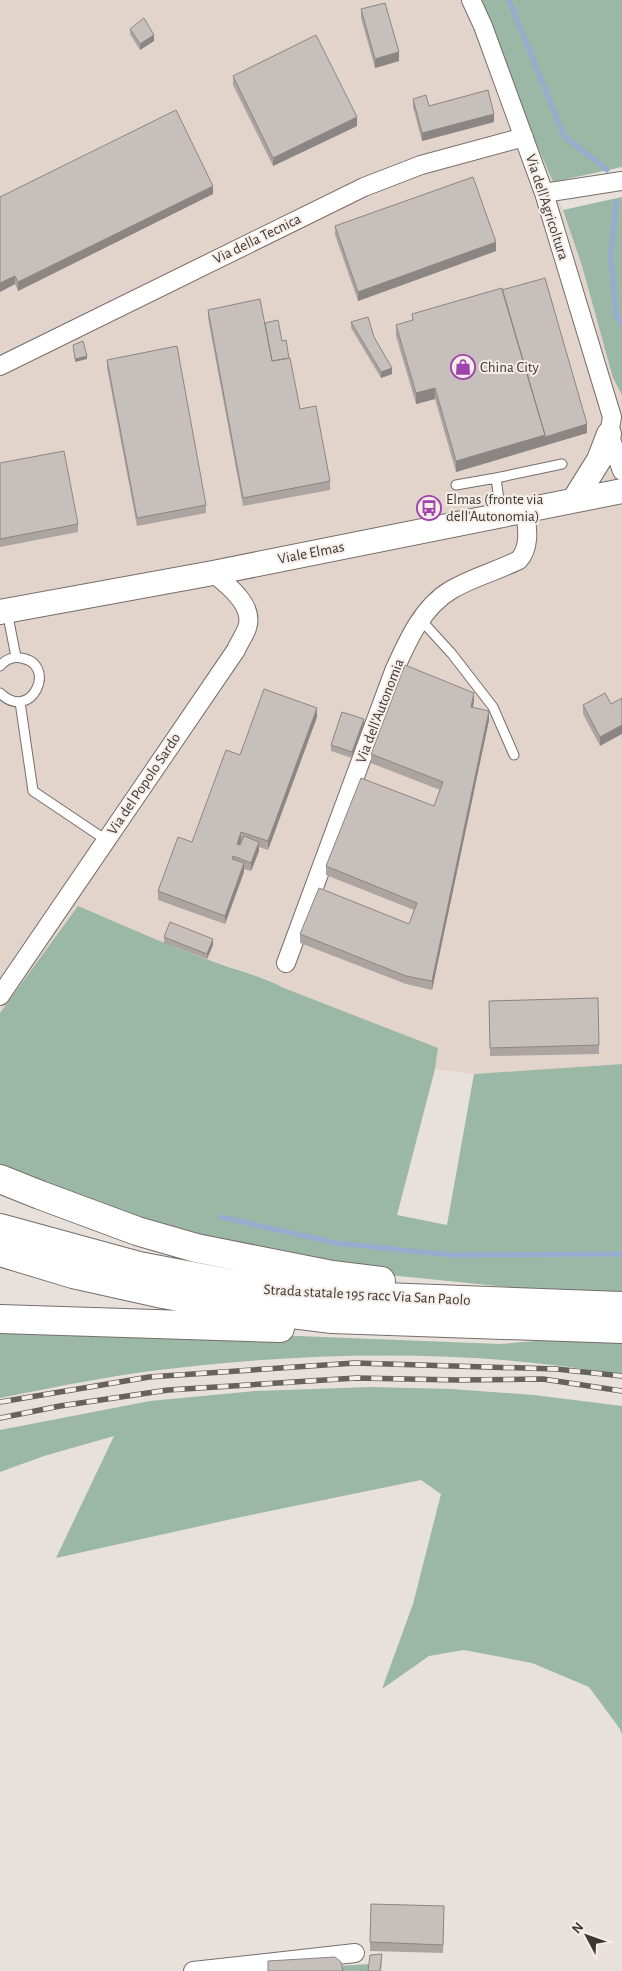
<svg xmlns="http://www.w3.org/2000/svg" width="622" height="1971" font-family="'Alegreya Sans',sans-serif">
	<rect width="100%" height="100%" fill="#e8e0db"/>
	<path fill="#e3d4cb" d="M0 0H474L553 182 582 266 613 378 622 395V1064L474 1074 435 1069 438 1048 284 988 267 979 207 959 164 943 79 906 0 1013Z"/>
	<path fill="#9bb7a6" d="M474 0H622V167L553 182Z
		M622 197V395L613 378 582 266 563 210Z
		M78 906C121 924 162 943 206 959 232 969 259 975 284 988L438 1048 435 1069 397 1215 447 1225 474 1074 622 1064V1295L576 1294 389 1275 197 1240 0 1170V1013Z
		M0 1324 500 1344 549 1340H622V1375C474 1349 317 1351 168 1369 112 1375 56 1387 0 1398Z
		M371 1387 451 1389 534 1395 622 1406V1735L620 1729 589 1687 532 1663 464 1650 429 1656 382 1689 413 1604 441 1494 421 1480 241 1517 56 1558 114 1436 44 1456 0 1472V1430L150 1401 255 1391Z
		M382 1962 381 1971H253L370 1964Z"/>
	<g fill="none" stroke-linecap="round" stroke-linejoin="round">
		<path stroke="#98accf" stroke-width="5" d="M509 0 564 136 607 170
			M616 202 611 257 616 315 622 324
			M221 1217 336 1243 451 1255 622 1254"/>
		<defs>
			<path id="lane" d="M496 478 562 464
				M456 485 496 478 501 515
				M7 611 16 657
				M421 620 452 654 493 707 514 755
				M0 666C5 660 13 656 21 658 59 664 31 724 0 693
				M20 702 33 791 106 840"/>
			<path id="street" d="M471 0 483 26 544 193 612 417 609 434 622 471
				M544 193 622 181
				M0 366 364 187 421 165 524 137
				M286 963 394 671C407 642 422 607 451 590 473 577 497 571 519 560 531 546 527 527 525 510
				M0 996 236 650C239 643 244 636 247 628 255 606 228 585 213 573
				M193 1971 355 1953"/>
			<path id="secondary" d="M574 500 599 460 609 434
				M0 612 213 573 622 491"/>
			<path id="highway" d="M0 1179 40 1195 137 1231 196 1248 332 1275 381 1281
				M0 1228 139 1266 270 1291 356 1296 622 1306
				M0 1252 73 1274 163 1294 234 1307 332 1319 622 1329
				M0 1319 280 1328"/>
		</defs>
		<use href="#lane" stroke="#766e6a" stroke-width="11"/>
		<use href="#street" stroke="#766e6a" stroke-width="20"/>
		<use href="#secondary" stroke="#766e6a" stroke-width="26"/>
		<use href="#highway" stroke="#766e6a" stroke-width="30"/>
		<use href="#lane" stroke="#fff" stroke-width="9"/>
		<use href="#street" stroke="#fff" stroke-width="18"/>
		<use href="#secondary" stroke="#fff" stroke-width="24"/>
		<use href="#highway" stroke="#fff" stroke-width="28"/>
		<defs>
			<path id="rail" d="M0 1402 149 1377 355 1363 556 1369 622 1376
				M0 1418 60 1406 168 1390 356 1378 458 1380 543 1379 622 1391"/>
		</defs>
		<use href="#rail" stroke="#65615e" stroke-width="5.5"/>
		<use href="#rail" stroke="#f6ede9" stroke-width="4" stroke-dasharray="11" stroke-linecap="butt"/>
	</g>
	<path fill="#aba4a1" d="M361 9 399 61 375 68 361 18Z
		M130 29 154 41 140 50 130 34Z
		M233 76 357 126 273 166 233 85Z
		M413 99 429 106 494 122 422 141 413 107Z
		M213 194 18 291 15 284 0 292V197Z
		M335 226 496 251 358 301 335 235Z
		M502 290 587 433 456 472 435 399 416 404 396 336V325L412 320V314Z
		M208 310 265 323 282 341 300 409 330 481V490L243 506 208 318Z
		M351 322 374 337 392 374 381 378 351 328Z
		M107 360 206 505V513L137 526 107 368Z
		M0 463 78 524V532L0 547Z
		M474 701 473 708 489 720 432 990 406 984 300 943V934L409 924 414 910 326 875V866L434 806 440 790 371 763V754Z
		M611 704 600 746 583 714V705Z
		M317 717 268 850 259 847V851L251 871 244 869V872L225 924 158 900V891L192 842 240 755Z
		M364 725 352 758 331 751V745Z
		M164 937 213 945 207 959 164 943Z
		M598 998 599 1054 490 1056 489 1001Z
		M444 1915 443 1953 370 1951V1942Z"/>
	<path fill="#8b8683" d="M154 35V41L140 50V44Z
		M399 52V61L375 68V59Z
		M494 114V122L422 141V133Z
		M357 117V126L273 166V158Z
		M213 186V194L18 291V282Z
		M496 242V251L358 301V292Z
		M15 276V284L0 292V283Z
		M87 356V359L75 362V359Z
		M392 368V374L381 378V372Z
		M435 388V399L416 404V393Z
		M587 424V433L456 472V461L545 435Z
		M474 693V701L471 716V707Z
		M317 708V717L268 850V841Z
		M489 711V720L432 990V981Z
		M364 719V725L352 758V752Z
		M622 725V734L600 746V737Z
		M241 832V840L237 853V844Z
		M259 842V851L251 871V863Z
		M244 863V872L225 924V916Z
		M213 939V945L207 959V954Z"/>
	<path fill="#c7bfbb" stroke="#8b8683" d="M385 3 399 52 375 59 361 9Z
		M144 18 154 35 140 44 130 29Z
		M316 35 357 117 273 158 233 76Z
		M488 90 494 114 422 133 413 99 426 95 429 106Z
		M176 110 213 186 18 282 15 276 0 283V197Z
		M473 177 496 242 358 292 335 226Z
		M545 278 587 424 545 437V435L502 290Z
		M502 288 545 435 456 461 435 388 416 393 396 325 413 320 412 314Z
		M260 299 272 361 290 358 300 409 316 406 330 481 243 498 208 310Z
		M368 317 374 337 392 368 381 372 351 322Z
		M278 320 282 341 286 340 289 358 272 361 265 323Z
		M83 341 87 356 75 359 73 345Z
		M177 346 206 505 137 518 107 360Z
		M64 451 78 524 0 539V463Z
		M405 665 474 693 471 707 489 711 432 981 406 976 300 934 319 888 409 924 417 903 326 866 361 778 434 806 443 782 371 754Z
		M264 689 317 708 268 841 241 832 237 844 240 845 244 836 259 842 251 863 233 856 232 859 244 863 225 916 158 891 178 837 192 842 226 750 240 755Z
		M605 693 611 704 622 698V725L600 737 583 705Z
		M342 712 364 719 352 752 331 745Z
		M170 922 213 939 207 954 164 937Z
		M598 998 599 1045 490 1048 489 1001Z
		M371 1904 444 1906 443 1945 370 1942Z
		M382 1954 380 1971H368L370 1955Z
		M335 1957 341 1962 343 1971H268V1961Z"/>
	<defs>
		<symbol id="shop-ring" viewBox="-11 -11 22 22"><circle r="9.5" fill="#f6ede9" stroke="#9f43ad" stroke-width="1.5"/><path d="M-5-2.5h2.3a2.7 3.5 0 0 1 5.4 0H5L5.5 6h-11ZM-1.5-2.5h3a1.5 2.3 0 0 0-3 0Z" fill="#9f43ad"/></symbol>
		<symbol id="bus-ring" viewBox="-11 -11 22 22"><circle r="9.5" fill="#f6ede9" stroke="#9f43ad" stroke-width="1.5"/><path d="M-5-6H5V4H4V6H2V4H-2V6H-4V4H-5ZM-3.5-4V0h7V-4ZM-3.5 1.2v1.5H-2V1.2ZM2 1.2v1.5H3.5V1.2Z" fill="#9f43ad"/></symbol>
	</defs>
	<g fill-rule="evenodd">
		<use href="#shop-ring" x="449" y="353" width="28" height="28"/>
		<use href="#bus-ring" x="415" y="494" width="28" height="28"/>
	</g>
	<g text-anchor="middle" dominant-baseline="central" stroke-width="4" stroke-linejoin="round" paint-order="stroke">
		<g font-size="15" fill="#3a3735" stroke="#f6ede9">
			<text transform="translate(547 207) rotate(72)">Via dell'Agricoltura</text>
			<text transform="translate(257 239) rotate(-26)">Via della Tecnica</text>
			<text transform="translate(311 553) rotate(-11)">Viale Elmas</text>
			<text transform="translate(380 711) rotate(-69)">Via dell'Autonomia</text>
			<text transform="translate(144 784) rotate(-56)">Via del Popolo Sardo</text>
			<text transform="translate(367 1295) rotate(3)">Strada statale 195 racc Via San Paolo</text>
		</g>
		<g font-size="15" fill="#3a3735" stroke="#f6ede9" text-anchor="start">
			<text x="480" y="367">China City</text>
			<text x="446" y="499">Elmas (fronte via<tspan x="446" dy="17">dell'Autonomia)</tspan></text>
		</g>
	</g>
	<g transform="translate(587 1936) rotate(311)" stroke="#f6ede9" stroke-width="4" paint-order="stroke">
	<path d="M0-4L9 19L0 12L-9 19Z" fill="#3a3735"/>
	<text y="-8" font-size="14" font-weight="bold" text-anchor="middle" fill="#3a3735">N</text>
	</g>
</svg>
